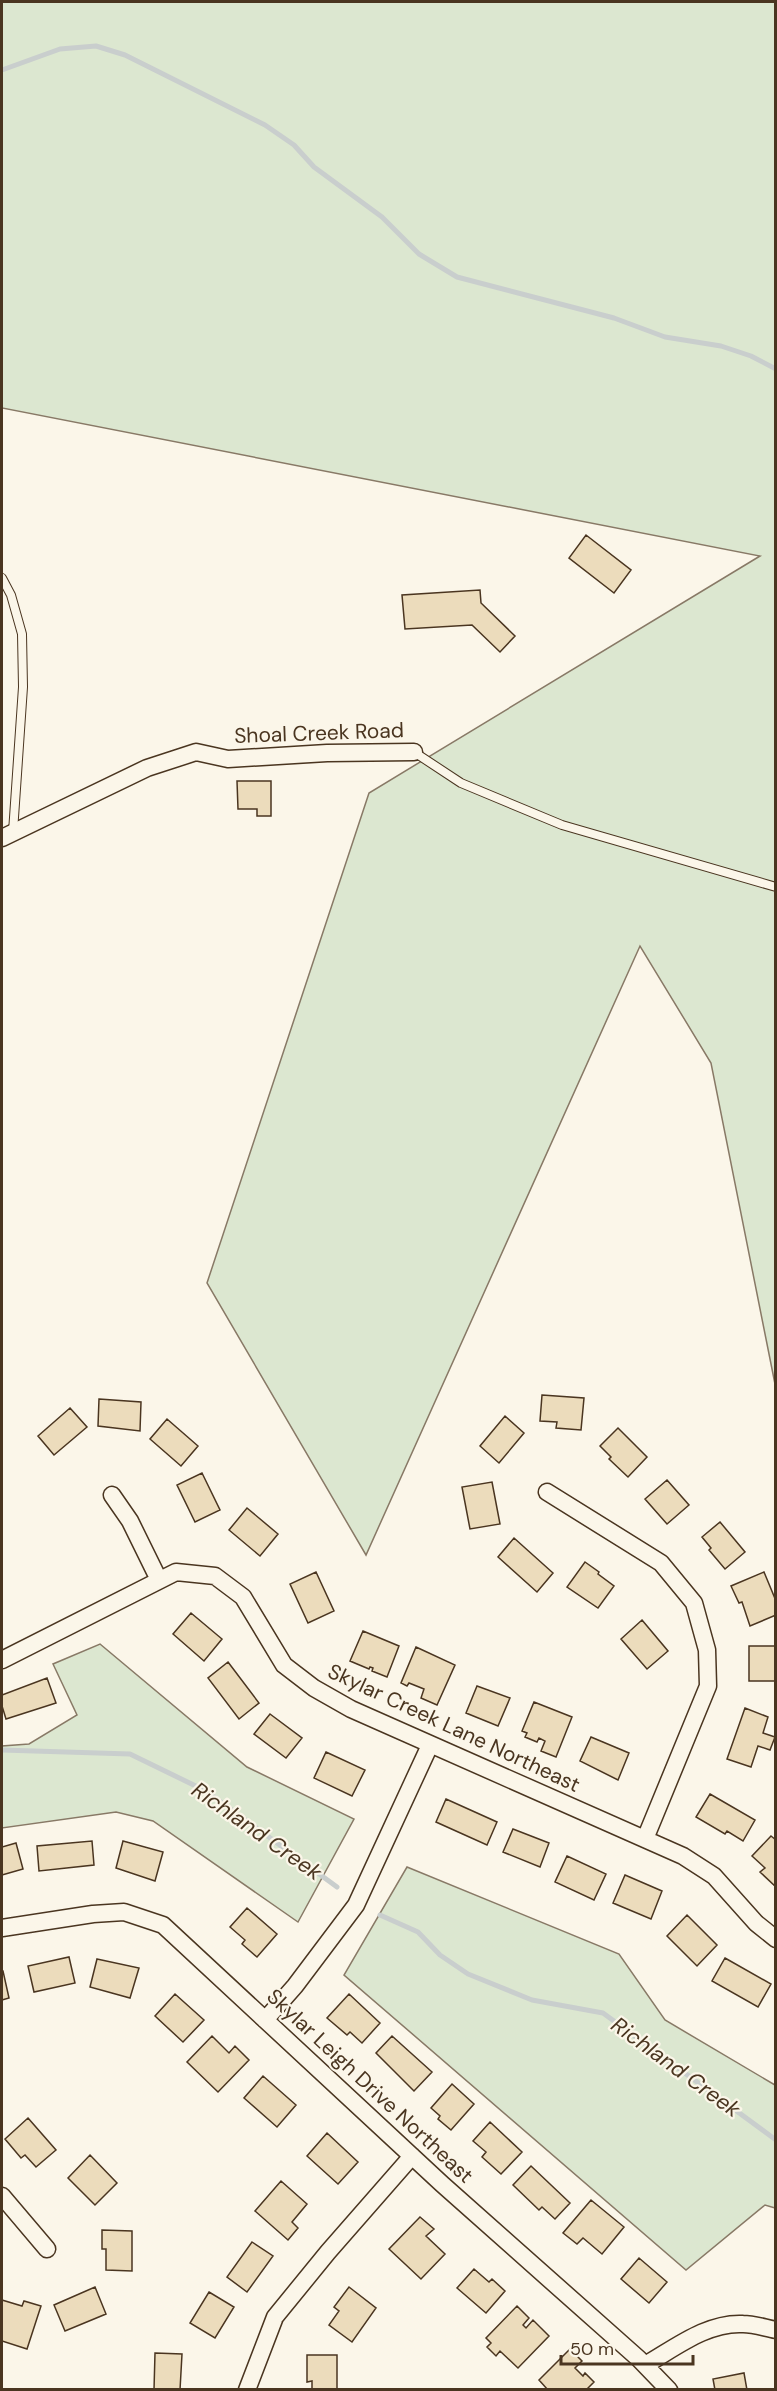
<svg xmlns="http://www.w3.org/2000/svg" width="777" height="2391" font-family="'DM Sans',sans-serif">
	<rect width="100%" height="100%" fill="#fbf6e9"/>
	<path fill="#dce7d0" stroke="#887966" stroke-width="1.5" d="M2 2H775V1384L711 1063 640 946 366 1555 207 1283 369 793 760 556 2 408Z
		M100 1644 247 1767 354 1819 298 1922 153 1821 116 1812 2 1828V1746L29 1744 77 1715 53 1664Z
		M407 1867 619 1954 665 2020 775 2085V2208L765 2205 686 2270 344 1975Z"/>
	<g fill="none" stroke-linecap="round" stroke-linejoin="round">
		<path stroke="#c9cecd" stroke-width="5" d="M2 70 60 49 96 46 125 55 265 125 294 145 314 167 382 217 419 254 457 277 614 318 665 337 721 346 751 356 776 369
			M2 1750 130 1754 206 1791 337 1887
			M380 1915 418 1932 440 1955 468 1974 532 2000 603 2013 776 2140"/>
	</g>
	<path fill="#ecdcbc" stroke="#4a3520" stroke-width="1.5" d="M586 535 631 570 614 593 569 558Z
		M480 590 481 603 515 636 500 652 472 625 405 629 402 595Z
		M237 781H271V816H257V809H238Z
		M542 1395 584 1398 581 1430 556 1428 557 1422 540 1421Z
		M99 1399 141 1402 140 1431 98 1426Z
		M70 1408 87 1427 54 1455 38 1436Z
		M505 1416 524 1433 499 1463 480 1446Z
		M167 1419 198 1446 181 1466 150 1439Z
		M618 1428 647 1457 628 1477 609 1459 611 1457 600 1446Z
		M202 1473 220 1510 195 1522 177 1485Z
		M667 1480 689 1505 667 1524 645 1499Z
		M492 1482 500 1524 470 1529 462 1487Z
		M247 1508 278 1534 260 1556 229 1530Z
		M720 1522 745 1552 725 1569 709 1550 711 1548 702 1537Z
		M514 1538 553 1573 537 1592 498 1557Z
		M585 1562 599 1572 598 1574 614 1586 598 1608 567 1587Z
		M316 1572 334 1611 308 1623 290 1584Z
		M764 1572 776 1601V1615L750 1626 742 1602 739 1603 731 1586Z
		M191 1613 222 1639 204 1661 173 1634Z
		M642 1620 668 1651 647 1669 621 1639Z
		M363 1631 399 1646 387 1677 372 1671 373 1668 370 1667 369 1669 350 1661Z
		M749 1646H776V1681H749Z
		M416 1647 455 1665 437 1705 421 1698 424 1689 409 1683 407 1686 401 1683Z
		M228 1662 259 1703 239 1719 208 1678Z
		M47 1678 56 1703 6 1719 2 1706V1695Z
		M477 1686 510 1698 498 1726 466 1713Z
		M534 1702 572 1717 556 1757 541 1751 545 1741 539 1738 537 1742 525 1737 527 1733 522 1731Z
		M745 1708 768 1717 763 1733 775 1737 770 1750 758 1746 751 1767 727 1759Z
		M270 1714 302 1738 286 1758 254 1734Z
		M591 1737 629 1753 618 1780 580 1761Z
		M326 1752 365 1770 352 1796 314 1778Z
		M710 1794 755 1820 743 1841 727 1831 725 1834 696 1817Z
		M446 1799 497 1822 487 1845 436 1822Z
		M513 1829 549 1843 540 1867 503 1852Z
		M771 1836 776 1840V1887L760 1872 765 1868 752 1856Z
		M92 1841 94 1865 39 1871 37 1846Z
		M123 1841 163 1852 155 1881 116 1868Z
		M16 1843 23 1869 2 1875V1847Z
		M567 1856 606 1874 594 1900 555 1882Z
		M625 1875 662 1891 651 1919 613 1903Z
		M247 1908 277 1934 257 1957 242 1944 245 1940 230 1927Z
		M687 1915 717 1945 697 1966 667 1936Z
		M69 1957 75 1983 34 1992 28 1966Z
		M725 1958 771 1984 758 2007 712 1981Z
		M97 1959 139 1968 130 1998 90 1987Z
		M2 1971H3L9 1998 2 2000Z
		M175 1994 204 2020 183 2042 155 2016Z
		M349 1994 380 2023 362 2043 350 2032 347 2035 327 2018Z
		M212 2036 229 2053 235 2046 249 2060 218 2092 187 2062Z
		M392 2036 432 2072 414 2091 376 2053Z
		M263 2076 296 2105 277 2127 244 2098Z
		M452 2084 474 2104 451 2130 438 2119 440 2116 431 2108Z
		M28 2118 56 2150 36 2167 25 2155 21 2158 5 2139Z
		M490 2122 522 2152 501 2174 482 2157 486 2152 473 2141Z
		M327 2133 358 2162 338 2184 307 2156Z
		M90 2155 117 2183 95 2205 68 2178Z
		M531 2166 570 2203 555 2219 542 2207 539 2210 513 2185Z
		M281 2181 307 2204 292 2222 298 2228 288 2240 255 2211Z
		M591 2200 624 2227 602 2254 583 2238 577 2244 563 2233Z
		M420 2217 434 2229 426 2236 445 2254 421 2279 389 2249Z
		M102 2230 132 2231V2271L106 2270V2249H102Z
		M252 2242 273 2256 247 2292 227 2277Z
		M639 2258 667 2282 649 2303 621 2279Z
		M474 2269 489 2282 492 2279 505 2291 486 2313 457 2288Z
		M95 2287 106 2314 65 2331 54 2305Z
		M349 2287 376 2308 352 2342 329 2325 339 2311 334 2307Z
		M209 2292 234 2307 215 2338 190 2323Z
		M2 2300 22 2306 24 2301 41 2306 27 2349 2 2341Z
		M517 2306 529 2318 523 2325 526 2328 533 2320 549 2336 518 2368 500 2351 496 2356 487 2347 491 2343 486 2338Z
		M570 2349 582 2361 575 2368 583 2376 585 2373 594 2382 586 2390H548L539 2380Z
		M155 2353 182 2354 180 2390H154Z
		M307 2355H337V2390H312V2381L307 2382Z
		M744 2373 747 2390H715L713 2379Z"/>
	<g fill="none" stroke-linecap="round" stroke-linejoin="round">
		<defs>
			<path id="service" d="M2 578 11 595 22 634 23 687 13 832
				M414 752 461 783 562 825 776 887"/>
			<path id="minor" d="M2 838 147 768 196 752 228 759 327 753 414 752
				M547 1492 661 1563 694 1603 707 1650 708 1686 645 1839
				M112 1495 130 1521 159 1580
				M2 1660 176 1572 215 1576 243 1597 284 1665 314 1688 351 1709 683 1856 714 1876 756 1923 776 1939
				M2 1928 93 1914 124 1912 163 1925 442 2184 639 2359 669 2390
				M265 2020 295 1986 356 1905 430 1745
				M2 2196 47 2249
				M645 2365C675 2348 707 2322 743 2324 754 2324 765 2328 776 2330
				M247 2390 275 2317 328 2252 412 2156"/>
		</defs>
		<use href="#service" stroke="#4a3520" stroke-width="10"/>
		<use href="#minor" stroke="#4a3520" stroke-width="19"/>
		<use href="#service" stroke="#fbf6e9" stroke-width="8"/>
		<use href="#minor" stroke="#fbf6e9" stroke-width="16"/>
	</g>
	<g text-anchor="middle" dominant-baseline="central" stroke-width="4.5" stroke-linejoin="round" paint-order="stroke">
		<g font-size="21" fill="#4a3520" stroke="#fbf6e9">
			<text transform="translate(319 733) rotate(-2)">Shoal Creek Road</text>
			<text transform="translate(454 1728) rotate(25)">Skylar Creek Lane Northeast</text>
			<text transform="translate(370 2086) rotate(43)">Skylar Leigh Drive Northeast</text>
		</g>
		<g font-size="22" font-style="italic" fill="#4a3520" stroke="#fbf6e9">
			<text transform="translate(257 1831) rotate(35)">Richland Creek</text>
			<text transform="translate(676 2067) rotate(36)">Richland Creek</text>
		</g>
	</g>
	<rect width="777" height="2391" fill="none" stroke="#4a3520" stroke-width="6"/>
	<path d="M561 2355v9h132v-9" fill="none" stroke="#4a3520" stroke-width="3"/>
	<text x="570" y="2355" font-size="18" fill="#4a3520" stroke="#fbf6e9" stroke-width="4.5" paint-order="stroke">50 m</text>
</svg>
